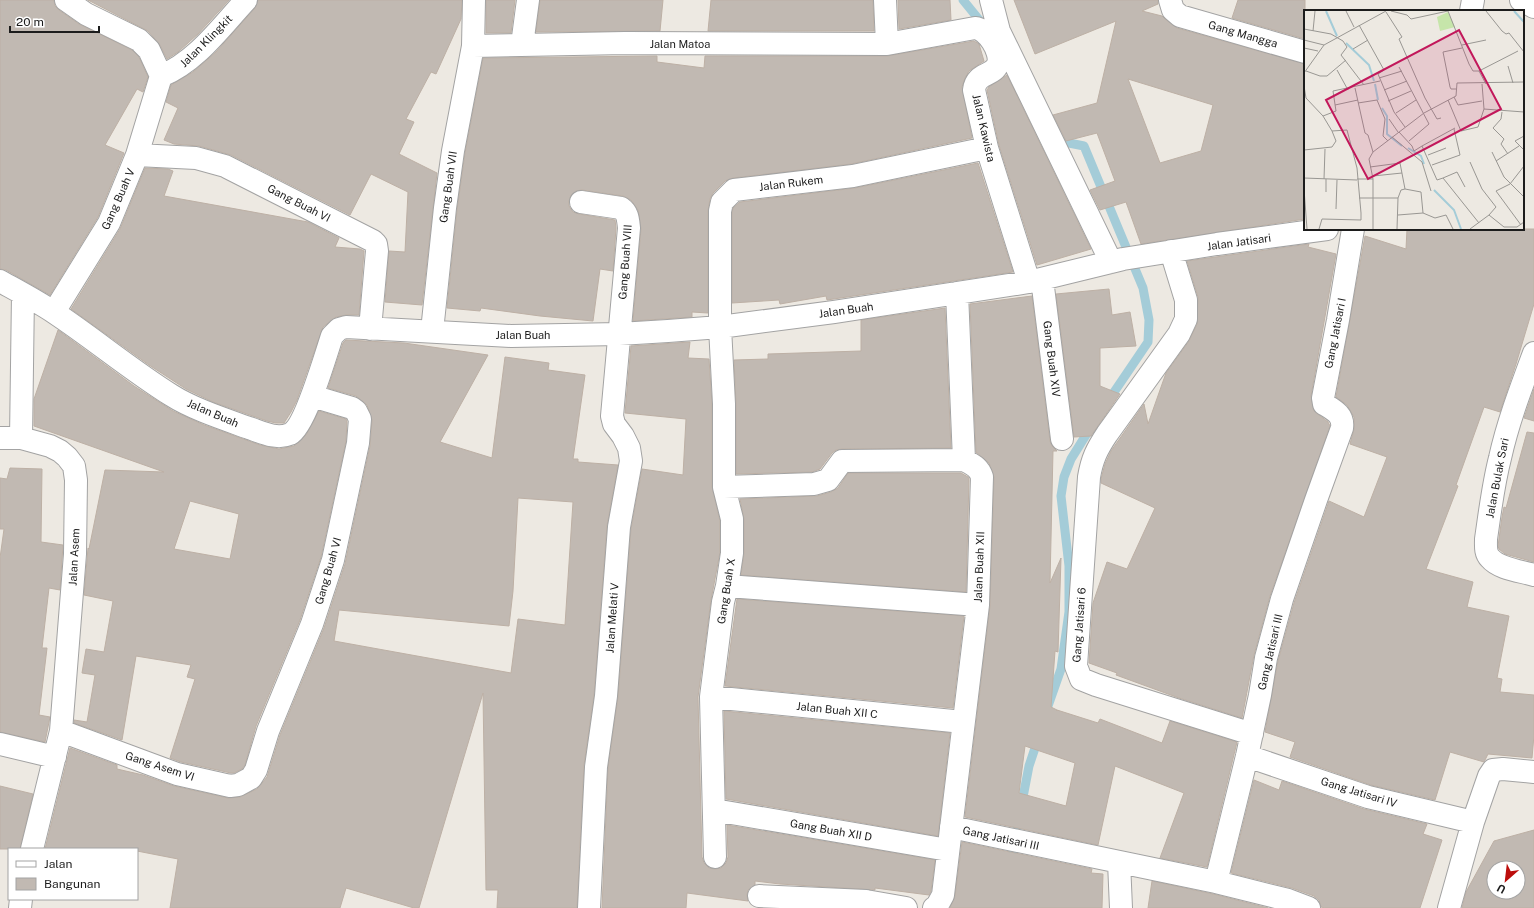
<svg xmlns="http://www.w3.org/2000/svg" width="1534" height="908" font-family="'Public Sans',sans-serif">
	<rect width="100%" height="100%" fill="#ede9e2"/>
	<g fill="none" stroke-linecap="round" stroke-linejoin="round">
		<path stroke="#a4ccd8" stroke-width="9" d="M963 0 985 27
			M1064 142 1084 146 1143 288 1149 320 1148 342 1108 401
			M1048 706 1061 669 1069 612V566L1061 496 1064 477 1071 459 1091 427
			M1010 865 1029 766 1038 739"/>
	</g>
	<path fill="#c1b9b2" stroke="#bdb0a5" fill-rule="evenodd" d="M0 0H54L55 6 59 10 79 24 132 50 139 57 148 77 143 92 137 89 105 145 124 153 98 217 50 295 6 270 0 269Z
		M88 0H229L198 34 178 52 167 59 160 45 148 31Z
		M258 0H462L461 19 436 74 431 72 406 119 414 122 399 154 437 173 422 305 385 302 389 251 405 252 408 192 371 174 350 215 231 155 199 146 174 144 164 140 178 108 166 102 171 85 193 72 216 52 255 8Z
		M486 0H515L511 33H486Z
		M540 0H663L660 31 536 32Z
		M711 0H873L874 31H708Z
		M898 0H950L951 20 899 29Z
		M1014 0H1158V4L1142 11 1162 16 1165 19 1177 28 1305 64V219L1141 244 1126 202 1100 210 1090 190 1115 181 1097 133 1066 141 1053 115 1097 103 1116 21 1035 54ZM1128 79 1213 105 1201 151 1160 163Z
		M1238 0H1305V39L1232 18Z
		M974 41 979 44 984 61 969 71 965 78 962 87 972 138 851 164 733 178 725 181 713 193 710 199 708 211V313L692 312V317L633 321 641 229 638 210 631 200 623 196 582 190 576 191 571 195 569 201V206L573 212 579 214 615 220 616 228 613 271 600 269 593 321 540 316 481 308 480 311 447 308 457 210 465 153 483 58 657 56V62L704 68 705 56H887Z
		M1007 75 1091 249 1037 265 999 145 987 90 989 87Z
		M978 163 1013 272 827 300 826 296 780 304 779 300 732 303V212L733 208 740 202 855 188Z
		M145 168 168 169 173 171 164 196 308 222 339 238 335 247 360 249 364 251 359 315H346L336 317 323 327 297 400 291 412 284 423H276L267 421 213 402 186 389 149 365 71 309 120 229Z
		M1407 229H1534V304L1516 364 1500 412 1484 407 1456 485 1458 486 1426 569 1473 582 1467 607 1509 616 1497 678 1502 679 1500 692 1534 695V735L1532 758 1488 754 1484 762 1450 752 1435 800 1371 785 1290 757 1295 742 1265 732 1278 661 1294 603 1329 501 1364 517 1387 457 1350 444 1354 429V417L1347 405 1336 397 1365 236 1406 249Z
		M1309 244 1308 247 1336 254 1311 396 1314 411 1328 422 1330 426 1270 596 1254 655 1242 718 1179 698 1116 675 1117 673 1089 663 1093 603 1107 562 1127 569 1155 508 1101 483V479L1105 464 1111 451 1144 404 1148 424 1166 373 1189 341 1197 324 1198 297 1187 261Z
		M1109 289 1112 315 1130 312 1136 346 1100 348V386L1120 394 1091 436 1074 437 1056 294Z
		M1032 296 1050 441 1052 446 1057 451H1053L1050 583 1061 558 1058 652 1055 651 1051 707 1057 710V711V710L1098 723 1100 719 1162 743 1170 721 1237 742 1207 867 1160 858 1184 793 1115 766 1098 845 965 817 990 606 994 477 989 463 976 452 970 304ZM1025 746 1075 763 1066 806 1019 793Z
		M945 308 951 448 842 449 836 450 832 453 820 469 812 472 736 474V404L734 360 768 359V354L861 351V320Z
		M58 330 134 386 173 411 204 425 260 445 279 449 294 446 306 435 319 411 346 419 347 421 346 441 321 557 300 620 256 726 245 765 242 769 234 773H231L181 762 170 758 195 679 187 677 191 665 136 656 122 740 74 723V720L87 722 95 675 82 673 86 649 104 652 113 601 84 595 88 548 89 549 105 470 164 472 34 426V399ZM190 501 239 514 230 559 174 549Z
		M346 340 404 343 488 355 440 442 492 458 505 357 549 363 548 370 585 375 573 459H578V462L618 465 607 526 594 695 584 765 577 908H497L498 890H486L483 693 419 908H414L346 888 340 908H170L178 859 137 851V849H45L70 748 117 765V769L143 775 174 786 228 798 240 797 257 789 267 777 280 735 324 628 345 564 370 446 372 420 367 405 356 396 328 388 343 343ZM518 498 573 502 565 625 518 619 511 673 334 641 339 610 509 626 513 591Z
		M690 342 688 358 709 359 712 404V487L720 521V552L711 600 698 697 702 857 704 863 709 868 715 869 721 868 726 863 728 857 727 825 935 860 931 891 929 895 875 888V890L780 884 755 881V885L748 890 747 895 748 901 687 893 686 908H602L608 768 618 697 631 529 642 469 683 475 686 419 625 413 631 346Z
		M1534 389V421L1524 418Z
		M1527 432 1534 433V562L1505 554 1499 549 1498 546 1502 517 1504 507 1506 508Z
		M10 468 42 469 41 542 63 545 60 590 49 588 42 648H47L39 715 50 717 45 742 0 732V558L4 529H0V478L7 479Z
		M848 473H961L968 477 969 479 966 592 741 575 744 553V519L740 499 817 496 831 492 838 488Z
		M737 599 964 616 953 708 725 686Z
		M724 711 950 733 938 836 726 799Z
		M1254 780 1279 790 1282 781 1364 809 1427 824 1423 834 1442 840 1420 908H1325L1321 907 1319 900 1314 896 1292 888 1231 873Z
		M0 786 33 794 20 849H0Z
		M1534 830V908H1462L1466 892 1494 841ZM1494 868H1518V892H1494Z
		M962 842 1092 869 1091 873 1103 874 1102 908H950L955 896Z
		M1152 881 1213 894 1268 908H1148Z"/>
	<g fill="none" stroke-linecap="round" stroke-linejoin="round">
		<defs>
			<path id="minor" d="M66 0 86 14 139 40 149 50 161 76
				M885 0 887 44 975 28C987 29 1002 52 998 64 993 77 976 72 974 90L987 148 1029 282
				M991 0 999 31 1111 262
				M1170 0 1173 10 1180 16 1305 52
				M1521 0 1534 7
				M1471 11 1473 0
				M522 45 528 0
				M473 46 625 43 887 44
				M161 76C196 62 221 27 246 0
				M137 155 196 158 225 166 373 241 376 244 377 251 370 329
				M581 202 621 208C628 213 628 219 629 228L612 416 614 424 623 436 629 448 631 461 619 527 606 696 596 767 589 908
				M1171 251 1186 300V319L1179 334 1107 434C1097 449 1092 459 1089 477L1076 666 1081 679 1096 685 1252 734
				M1042 279 1062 439
				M0 281C18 291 37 301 55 313 94 339 131 370 171 395 193 409 224 419 249 428 261 432 276 440 290 434 305 427 326 354 332 336L339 329 346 327 511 336 619 334 668 331 720 327 834 312 1029 282 1123 259 1217 244 1327 229
				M23 294 21 438 50 446 60 451 67 457 74 466 76 480 75 554 61 731 32 849
				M54 312 109 223 137 155 161 76
				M432 331 445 208 453 151 473 46 474 0
				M1534 353C1521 388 1508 422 1500 458 1493 485 1490 512 1486 539 1486 546 1485 553 1490 558 1499 569 1521 571 1534 575
				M0 438H21
				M724 487 814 484 828 480 842 461 964 460
				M727 586 978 605
				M711 697 963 722
				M61 731 177 774 230 786 238 785 251 778 256 770 268 731 312 624 333 560 358 443 360 419 356 411 352 408 312 396
				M0 744 55 757
				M1247 756 1368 797 1473 822
				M714 810 948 850
				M951 827 1216 882 1288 900 1309 908
				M715 857 711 697 723 602 727 586 732 553V519L724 487V404L720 327V211L722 202 734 190 853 176 987 148
				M1119 862 1121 908
				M1216 882 1247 756 1260 695 1266 658 1282 599 1316 500 1342 428C1344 415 1334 410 1324 404L1323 398 1338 320 1353 229
				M759 896 866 901
				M20 908 21 899
				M866 908V901L906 908
				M934 908 937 906 943 895 978 605 982 477C979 467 973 465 964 460L957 293
				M1449 908 1473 822 1489 776 1493 770 1503 769 1534 772"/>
		</defs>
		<use href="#minor" stroke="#a3a3a3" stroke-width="24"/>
		<use href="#minor" stroke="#fff" stroke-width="22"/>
	</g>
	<g text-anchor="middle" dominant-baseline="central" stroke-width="4" stroke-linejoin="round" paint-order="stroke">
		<g font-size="11" fill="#1c1c1c" stroke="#fff">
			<text transform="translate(1243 34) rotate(16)">Gang Mangga</text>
			<text transform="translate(206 41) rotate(-45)">Jalan Klingkit</text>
			<text x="680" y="44">Jalan Matoa</text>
			<text transform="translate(984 128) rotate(77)">Jalan Kawista</text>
			<text transform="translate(791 183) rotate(-7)">Jalan Rukem</text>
			<text transform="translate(448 187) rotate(-82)">Gang Buah VII</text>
			<text transform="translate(118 199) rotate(-66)">Gang Buah V</text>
			<text transform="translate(299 203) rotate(27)">Gang Buah VI</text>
			<text transform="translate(1239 242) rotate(-8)">Jalan Jatisari</text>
			<text transform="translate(625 262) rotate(-86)">Gang Buah VIII</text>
			<text transform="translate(846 310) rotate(-8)">Jalan Buah</text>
			<text transform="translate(1335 333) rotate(-79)">Gang Jatisari I</text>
			<text x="523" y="335">Jalan Buah</text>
			<text transform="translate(1052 359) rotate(83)">Gang Buah XIV</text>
			<text transform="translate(213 413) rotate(23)">Jalan Buah</text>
			<text transform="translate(1497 478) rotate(-79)">Jalan Bulak Sari</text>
			<text transform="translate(74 557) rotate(-87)">Jalan Asem</text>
			<text transform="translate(979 567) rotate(-88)">Jalan Buah XII</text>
			<text transform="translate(328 571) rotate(-74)">Gang Buah VI</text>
			<text transform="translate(726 591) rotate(-81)">Gang Buah X</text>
			<text transform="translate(612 618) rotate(-86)">Jalan Melati V</text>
			<text transform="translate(1079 625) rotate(-86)">Gang Jatisari 6</text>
			<text transform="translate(1270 652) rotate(-77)">Gang Jatisari III</text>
			<text transform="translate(837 710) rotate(6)">Jalan Buah XII C</text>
			<text transform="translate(160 766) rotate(18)">Gang Asem VI</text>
			<text transform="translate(1359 792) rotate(17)">Gang Jatisari IV</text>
			<text transform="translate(831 830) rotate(10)">Gang Buah XII D</text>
			<text transform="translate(1001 838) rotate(12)">Gang Jatisari III</text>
		</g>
	</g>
	<g transform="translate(1304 10)">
		<rect width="220" height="220" fill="#ede9e2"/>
		<path d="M144 2 151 17 136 21 133 7Z" fill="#c6e5aa"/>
		<path fill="none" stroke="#a4ccd8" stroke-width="2" d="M22 1 33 26M210 1 220 12M42 33 65 55 70 71M71 74 74 90M78 98 83 106V124L98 136M104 138 117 146 120 154M130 180 150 200 157 219"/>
		<path fill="none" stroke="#999793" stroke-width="1" d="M42 1 50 17M87 1 103 5 107 9 144 1M144 1 165 54 169 61H175L182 74M182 1 198 21 202 24 205 23 220 42M82 2 98 27 95 29 121 88 133 109 137 108M55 15 80 60 74 64 90 102 101 117M0 19 27 24 39 31 43 37 37 45 60 75M9 21 11 1M0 30 20 35M158 35 182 30M0 38 14 41M49 39 64 30M204 56 209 73M95 57 125 114 105 131M33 60 44 80M2 61 16 66H23L42 50M175 61 214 41M0 63 20 35 82 1M75 68 98 61M178 74 180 99M0 76 2 88 19 106 28 121 43 120 53 158 57 203V210L18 209 15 219M51 78 61 123 64 125 69 142M152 79H147L146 77 139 42 158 38M80 80 103 71M150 87 154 95 178 91M144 90 157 121 174 117 180 99M84 91 107 81M54 93 73 90 81 109 79 126 84 131M31 95 54 90M180 99 220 102M198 102 197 109 189 118 200 129 197 134 204 144M92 103 112 90M19 106 32 101 29 81 76 71M85 109 94 122M95 122 108 136 110 141 118 136 133 170 139 168 175 213M220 126 211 131 220 140M88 127 118 152 127 181M118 136 151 118M0 140 28 137 32 131 28 121M188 142 200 167 220 187M124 145 142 138M192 151 215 136M166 152 178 179 192 197 185 205M128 155 156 145 150 119M66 157 96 153 101 179 97 180 94 188 93 219M69 166 98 163M0 168 53 170M139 168 153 162 161 177M20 169 21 139M22 169V182M53 169H69M0 179 3 219M101 179 117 182 119 203M55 188H94M32 199 33 170M94 205 119 203 131 208 142 205 149 219M217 215 192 181 206 174 220 156M69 219V169L65 149 69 142 120 103 152 86 153 73 220 72M166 219 185 205 200 217H213L220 212"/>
		<path fill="#c2185b" fill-opacity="0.15" stroke="#c2185b" stroke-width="2" d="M155 20 197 99 64 169 22 90Z"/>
		<rect width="220" height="220" fill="none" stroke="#1c1c1c" stroke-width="2"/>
	</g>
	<rect x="8" y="848" width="130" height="52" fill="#ffffff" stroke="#a4a4a4"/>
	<rect x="16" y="861" width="20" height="6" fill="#ffffff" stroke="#a4a4a4"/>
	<text x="44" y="868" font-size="12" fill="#1c1c1c">Jalan</text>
	<rect x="16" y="878" width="20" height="12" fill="#c1b9b2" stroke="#a4a4a4"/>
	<text x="44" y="888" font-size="12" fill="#1c1c1c">Bangunan</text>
	<g transform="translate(1506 880) rotate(208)"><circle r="19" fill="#ffffff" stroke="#a4a4a4"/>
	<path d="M0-3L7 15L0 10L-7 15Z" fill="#bc0d0b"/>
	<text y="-6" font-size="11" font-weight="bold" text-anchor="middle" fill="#1c1c1c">U</text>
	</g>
	<path d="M10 26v6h89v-6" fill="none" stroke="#1c1c1c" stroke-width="2"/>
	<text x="16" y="26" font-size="12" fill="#1c1c1c" stroke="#ffffff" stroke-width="3" paint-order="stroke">20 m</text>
</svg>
